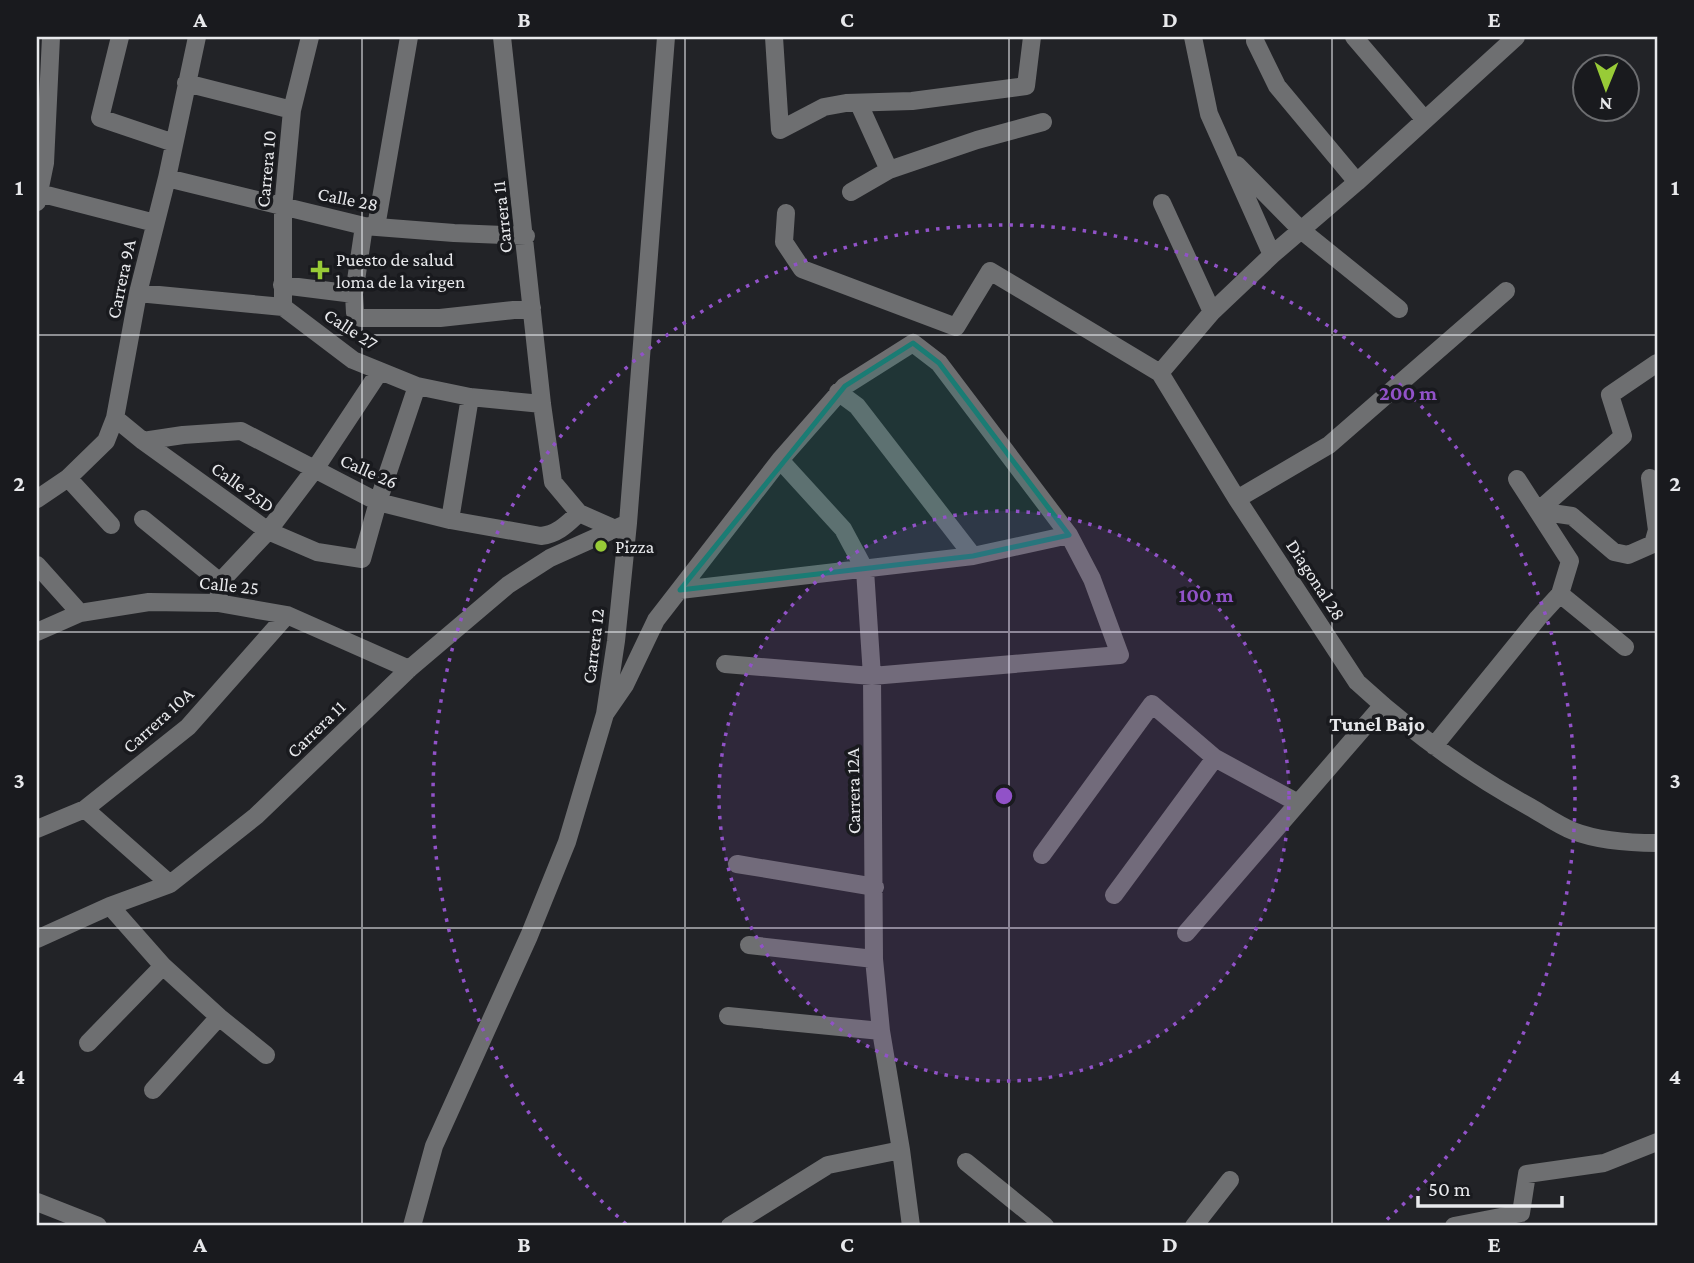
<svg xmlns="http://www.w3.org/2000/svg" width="1694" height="1263" font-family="'Crimson Pro',serif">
	<rect width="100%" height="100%" fill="#222327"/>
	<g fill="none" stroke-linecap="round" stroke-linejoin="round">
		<path stroke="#6e6f71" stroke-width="18" d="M120 37 100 118 174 143
			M502 37 542 404 553 482 579 513 613 528
			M774 37 780 130 824 107 846 103 912 101 1026 86 1032 37
			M1193 37 1209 114 1272 255
			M1354 37 1425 120
			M1255 41 1277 86 1357 182
			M186 83 292 110
			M859 104 889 170
			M1237 165 1301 230 1399 309
			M167 178 364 226 454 233 526 236
			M851 192 889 170 977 140 1043 122
			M39 193 155 223
			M37 202 45 163 51 37
			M1162 203 1212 312
			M786 213 784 242 802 269 956 327 990 271 1160 373 1237 499 1357 682C1410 731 1468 773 1530 807 1544 815 1558 825 1573 831 1599 841 1630 843 1657 843
			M376 227 409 37
			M282 285 354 294 355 313 361 318H440L532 308
			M138 293 283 307 353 360 417 386 470 397 542 404
			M354 294 364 226
			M283 307V208L292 110 310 37
			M1160 373 1212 312 1272 255 1357 182 1516 37
			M838 392 857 406 973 556
			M115 418 143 441 268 531 317 552 362 559 378 502 417 386
			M143 441 183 435 241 431 378 502 450 520 541 536C558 534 567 524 579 513
			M780 460 843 529 865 570 872 676 874 959 881 1031 901 1150 911 1226
			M68 478 111 525
			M37 499 68 478 106 441 115 418 138 293 167 178 197 37
			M1237 499 1329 445 1506 291
			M1538 511 1623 436 1610 395 1657 363
			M1538 511 1572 516 1614 552 1628 555 1653 544 1657 530 1650 478
			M143 519 220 582
			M450 520 470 397
			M37 565 80 613
			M680 590 973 556 1069 535
			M1560 594 1625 647
			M218 603 220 582 268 531 315 469 380 371
			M37 632 80 613 149 602 218 603 287 615 409 669
			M605 714 625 685 656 620 780 460 845 386 913 343 939 363 1069 535 1092 579 1120 655 872 676 725 664
			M1434 746 1538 618 1560 594 1570 561 1517 479
			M85 809 170 884
			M37 829 85 809 188 727 287 615
			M1042 855 1152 704 1215 758 1298 803
			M737 864 875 887
			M1114 895 1215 758
			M110 906 163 966 219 1017 266 1055
			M1186 933 1383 705
			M37 939 110 906 170 884 256 816 409 669 508 585 550 558 628 523
			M749 945 874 959
			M728 1016 881 1031
			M88 1043 163 966
			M153 1090 219 1017
			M966 1162 1045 1226
			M37 1202 98 1226
			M412 1226 434 1146 529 936 567 842 605 714 616 641 628 523 666 37
			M730 1226 828 1165 901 1150
			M1194 1226 1230 1180
			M1454 1226 1521 1213 1527 1174 1604 1163 1657 1142"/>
	</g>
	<path fill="#1a7c74" fill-opacity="0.2" stroke="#1a7c74" stroke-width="5" stroke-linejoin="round" d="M913 343 939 363 1069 535 973 556 680 590 845 386Z"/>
	<path fill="none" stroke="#e8e9ec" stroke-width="2" stroke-opacity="0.55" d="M362 37V1226M685 37V1226M1009 37V1226M1332 37V1226M37 335H1657M37 632H1657M37 928H1657"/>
	<circle cx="1004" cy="796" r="285" fill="#9152c8" fill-opacity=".12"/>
	<g fill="none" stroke="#9152c8" stroke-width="3.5" stroke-dasharray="3.5 7">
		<circle cx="1004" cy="796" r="285"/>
		<path d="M626 1224A571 571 0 1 1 1382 1224"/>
	</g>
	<g fill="#98cb37" stroke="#191a1e" stroke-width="2.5">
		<path d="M316.5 259.5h7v7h7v7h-7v7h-7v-7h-7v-7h7z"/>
		<circle cx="601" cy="546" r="7"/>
	</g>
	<g text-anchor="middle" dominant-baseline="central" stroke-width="7" stroke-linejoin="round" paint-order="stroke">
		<g font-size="19" fill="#e8e9ec" stroke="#191a1e">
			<text transform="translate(266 169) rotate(-85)">Carrera 10</text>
			<text transform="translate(348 199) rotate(11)">Calle 28</text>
			<text transform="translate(502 217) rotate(-96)">Carrera 11</text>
			<text transform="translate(121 279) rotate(-78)">Carrera 9A</text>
			<text transform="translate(351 329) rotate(33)">Calle 27</text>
			<text transform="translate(369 471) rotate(24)">Calle 26</text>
			<text transform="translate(243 487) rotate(36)">Calle 25D</text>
			<text transform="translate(1316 580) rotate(57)">Diagonal 28</text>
			<text transform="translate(229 585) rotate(6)">Calle 25</text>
			<text transform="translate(593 646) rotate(-83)">Carrera 12</text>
			<text transform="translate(158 720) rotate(-42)">Carrera 10A</text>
			<text transform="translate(316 729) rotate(-44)">Carrera 11</text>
			<text transform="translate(853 791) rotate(-91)">Carrera 12A</text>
		</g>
		<g font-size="19" fill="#e8e9ec" stroke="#191a1e" text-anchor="start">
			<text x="336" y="259">Puesto de salud<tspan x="336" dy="22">loma de la virgen</tspan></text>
			<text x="615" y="546">Pizza</text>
		</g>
		<g font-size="21" font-weight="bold" fill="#e8e9ec" stroke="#191a1e">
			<text x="1377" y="724">Tunel Bajo</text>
		</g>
	</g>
	<circle cx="1004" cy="796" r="10" fill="#9152c8" stroke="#191a1e" stroke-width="3.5"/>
	<g font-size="21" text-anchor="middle" font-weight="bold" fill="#9152c8" stroke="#191a1e" stroke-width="7" stroke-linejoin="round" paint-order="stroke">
		<text x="1408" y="400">200 m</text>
		<text x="1206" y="602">100 m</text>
	</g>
	<rect width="1694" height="1263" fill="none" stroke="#191a1e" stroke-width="77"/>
	<g transform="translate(1606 88) rotate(181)"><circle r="33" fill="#191a1e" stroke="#6c6d70" stroke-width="2"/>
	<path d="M0-5L12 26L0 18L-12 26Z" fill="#98cb37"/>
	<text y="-10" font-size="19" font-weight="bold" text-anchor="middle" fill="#e8e9ec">N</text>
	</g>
	<path d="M1418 1196v10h144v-10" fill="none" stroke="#e8e9ec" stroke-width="3.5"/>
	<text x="1428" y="1196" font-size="21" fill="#e8e9ec" stroke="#191a1e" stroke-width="5" paint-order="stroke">50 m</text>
	<rect x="38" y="38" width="1618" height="1186" fill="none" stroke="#e8e9ec" stroke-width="2.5"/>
	<g font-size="23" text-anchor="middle" font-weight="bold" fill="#e8e9ec">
		<text x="200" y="27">A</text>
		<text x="524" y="27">B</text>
		<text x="847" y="27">C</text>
		<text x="1170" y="27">D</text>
		<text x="1494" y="27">E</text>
		<text x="19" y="195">1</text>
		<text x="1675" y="195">1</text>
		<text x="19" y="491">2</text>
		<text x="1675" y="491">2</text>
		<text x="19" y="788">3</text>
		<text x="1675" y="788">3</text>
		<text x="19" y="1084">4</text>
		<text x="1675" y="1084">4</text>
		<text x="200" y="1252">A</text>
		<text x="524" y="1252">B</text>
		<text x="847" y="1252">C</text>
		<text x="1170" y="1252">D</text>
		<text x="1494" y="1252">E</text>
	</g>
</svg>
